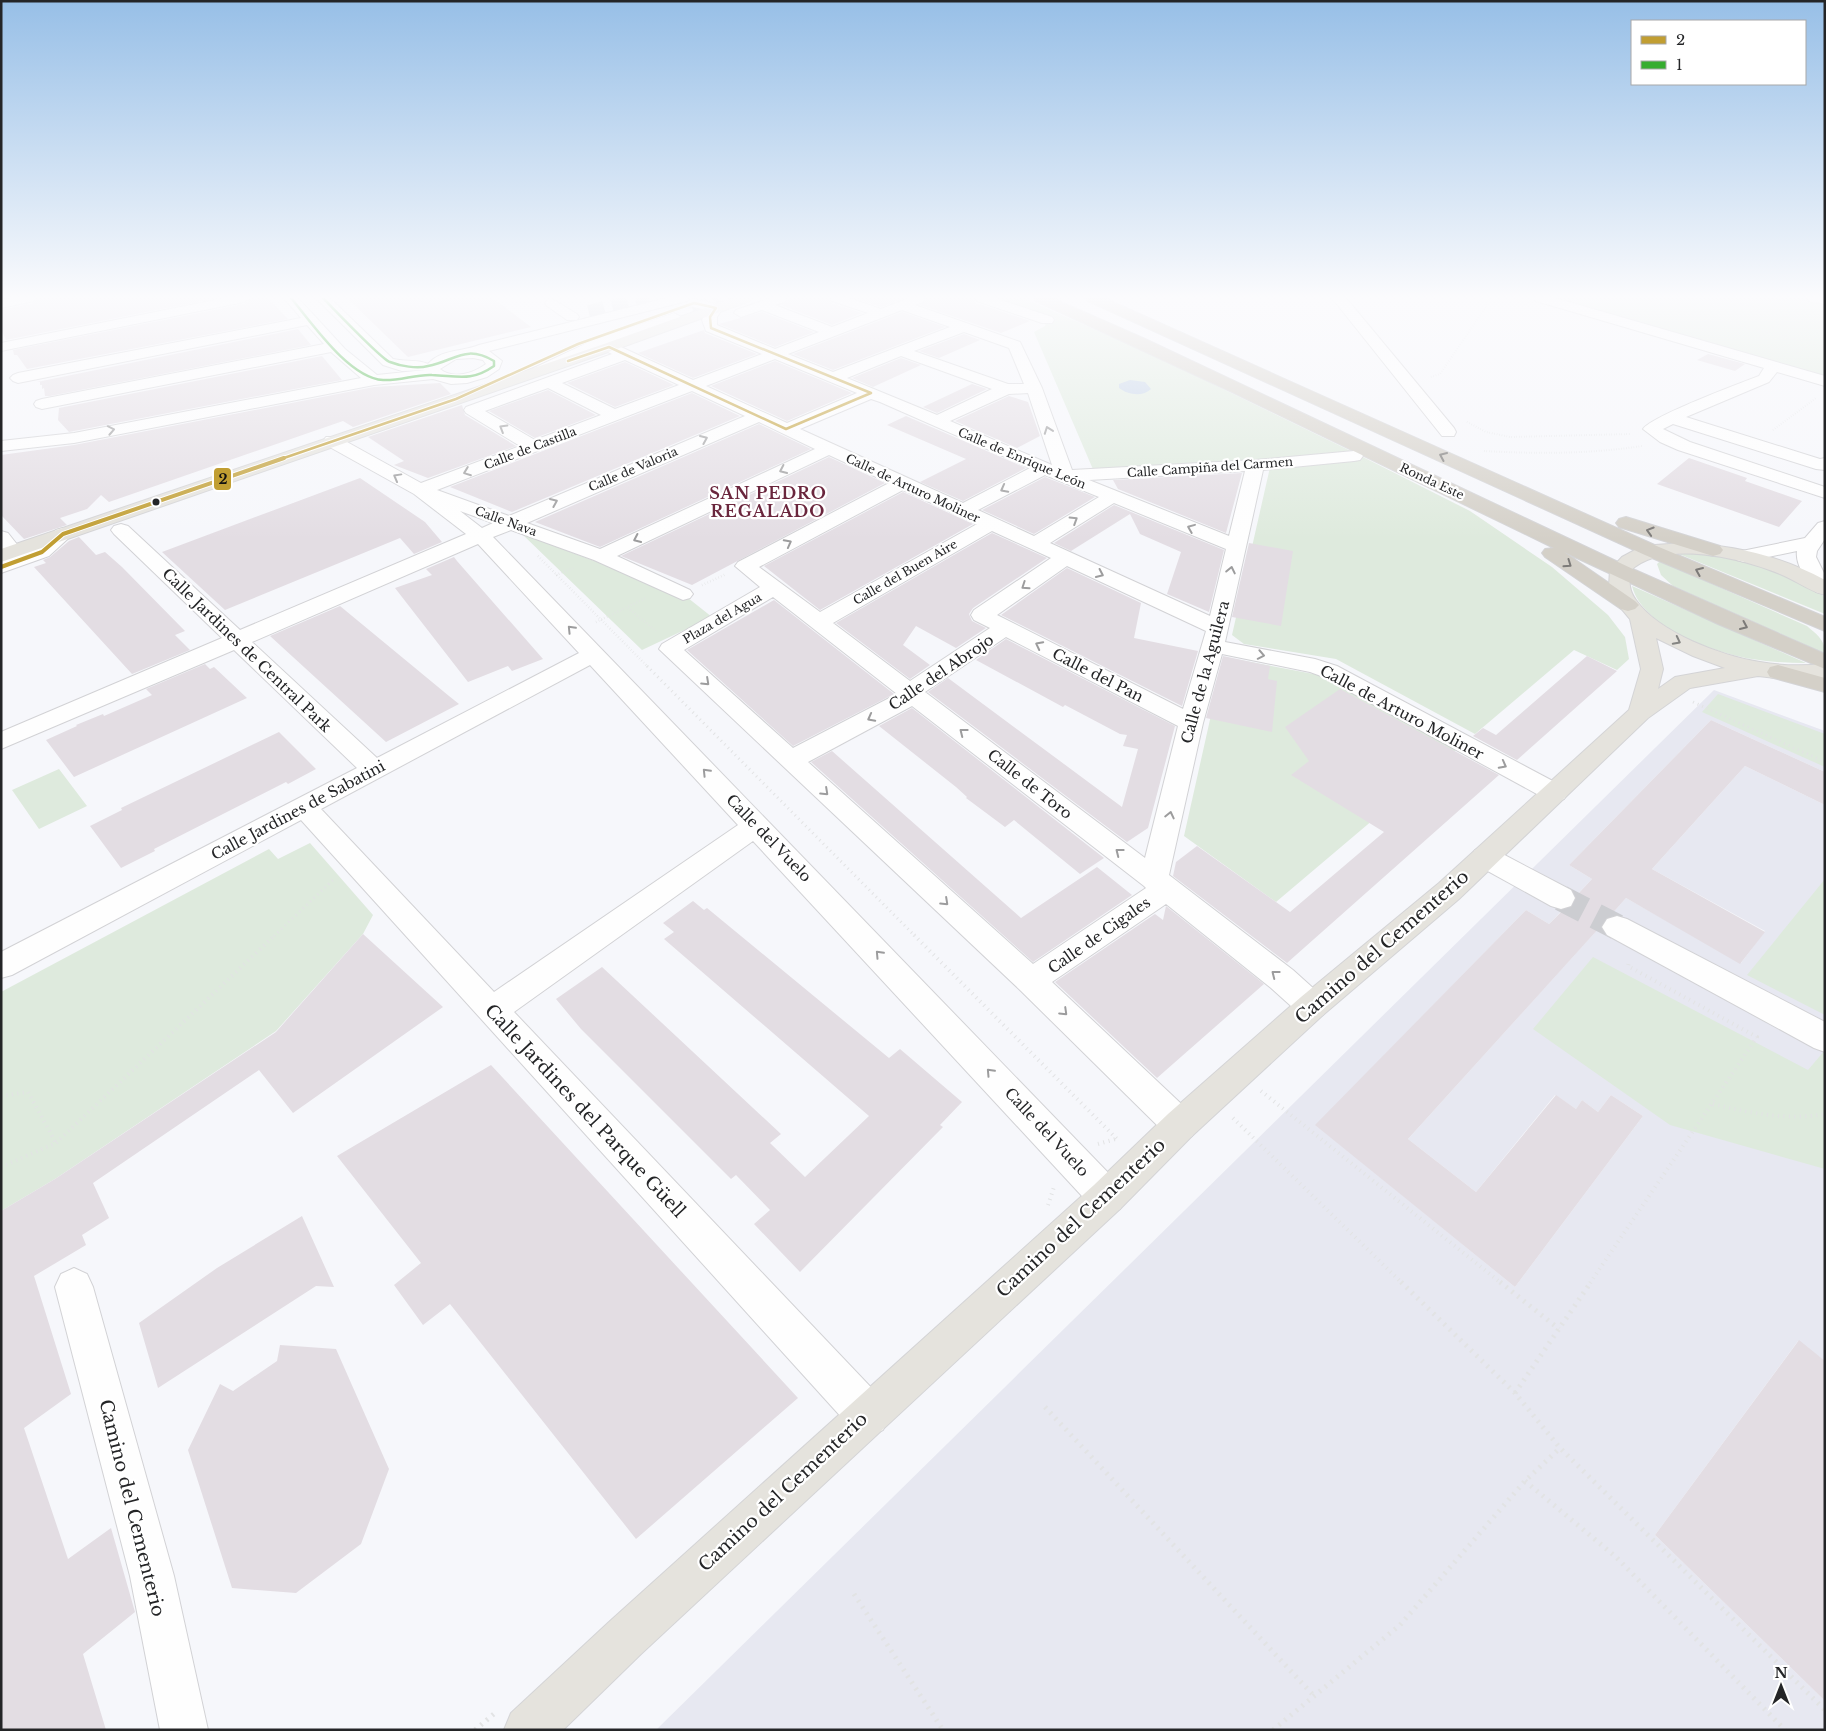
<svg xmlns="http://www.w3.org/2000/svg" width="1826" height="1731" font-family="'Libre Baskerville',serif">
	<rect width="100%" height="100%" fill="#f6f7fb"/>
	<path fill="#e7e8f1" d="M1714 690 1825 731V772L1711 720 1569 865 1592 879 1549 924 1526 910 1316 1125 1515 1287 1643 1116 1611 1095 1598 1112 1582 1100 1576 1109 1555 1095 1476 1192 1408 1139 1626 898 1741 963 1765 931 1652 869 1745 766 1825 805V1361L1798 1341 1655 1535 1825 1701V1730H656Z"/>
	<path fill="#deeadd" d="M995 298H1023L1151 354 1359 455 1470 511 1552 567 1608 615 1625 637 1629 659 1617 670 1574 650 1475 734 1336 659 1244 644 1232 635 1271 463 1095 474 1034 332 1045 326 1047 320 1043 315Z
		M1549 298H1825V377Z
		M522 534 683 594 712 617 642 650Z
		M1692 553C1739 559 1785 569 1825 597V614L1679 554Z
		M1660 561 1807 626C1816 634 1826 640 1824 653L1673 586 1661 575 1657 564Z
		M1632 586 1806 663C1788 663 1770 662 1752 659 1715 653 1642 627 1632 586Z
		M1224 657 1324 676 1458 748 1276 902 1184 836Z
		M1718 694 1825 734V767L1702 712Z
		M59 769 87 806 39 829 12 790Z
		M310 843 373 915 363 934 276 1031 55 1179 1 1211V992L269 849 278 859Z
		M1825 879V1015L1747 975Z
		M1593 957 1808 1070 1825 1050V1169L1670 1125 1533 1029Z"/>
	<path fill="#bfcfe5" d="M1130 380 1145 382 1151 389C1143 397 1128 395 1119 388V384Z"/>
	<path fill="#e3dde3" d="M38 298H217L6 340 1 329V310L34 303Z
		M253 298H268L288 319 27 369 17 355H14L13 350 244 304Z
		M347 298H493L531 327 408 357Z
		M793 298H828L831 303 862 313 832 325 781 305Z
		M854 298H905L881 307Z
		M926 298H973L976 303 1030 321 1001 333 920 305 925 302Z
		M762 312 814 332 775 347 719 324Z
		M902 312 945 327 833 370 793 354Z
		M298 329 311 345 50 396H45L44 388 42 389V385H40V382H37Z
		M704 330 705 333 757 354 693 378 638 353Z
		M964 334 980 340 939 358 919 351Z
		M1708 354 1745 364 1735 371 1697 360Z
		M322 356 342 380 74 431 69 432 58 420 59 408Z
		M901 358 921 365 873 387 852 378Z
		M775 361 852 393 787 421 711 386Z
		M625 362 674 385 615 407 567 383Z
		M440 383 451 394 353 427 343 421 109 502 101 495 87 509 60 518 67 525 24 539 1 515V455L74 445 374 387Z
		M972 384 987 389 937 413 923 407Z
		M548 390 596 415 535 438 489 411Z
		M692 393 740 416 512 512 450 487Z
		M1009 396 1028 402 1040 436 1017 448 955 421Z
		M462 405 465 415 516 446 428 478 394 465 404 461 368 437Z
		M906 416 1026 468 963 501 920 482 966 459 887 425Z
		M759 424 811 449 600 547 535 522Z
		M829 457 885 483 692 585 621 556Z
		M1689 458 1747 478 1745 481 1802 501 1779 527 1657 484Z
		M1242 473 1226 533 1118 489 1113 480Z
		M1045 477 1095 497 1034 534 982 510Z
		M360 478 425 522 442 542 414 554 400 538 225 610 162 552Z
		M903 492 973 524 820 610 764 566Z
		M1114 505 1224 550 1209 612 1167 594 1181 552 1140 534 1130 514 1071 551 1054 543Z
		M992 533 1047 558 973 608 969 614 972 621 986 628 956 648 916 626 903 645 930 665 910 679 836 623Z
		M79 537 96 555 105 552 122 567 185 631 175 635 190 650 132 674 34 567 46 563 43 560 50 557 69 541Z
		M1249 543 1293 551 1281 626 1232 617Z
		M454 557 457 561 543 659 512 671 508 666 468 682 395 588 432 575 426 569Z
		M1067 568 1141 603 1134 638 1198 651 1182 706 1001 615Z
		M774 600 894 694 793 746 687 650Z
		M340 606 449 696 459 704 386 742 270 636Z
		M1006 639 1175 726 1148 828 1127 842 928 692 948 678 1122 807 1138 749 1123 746 1127 735 1120 734 1065 705 1063 707 976 660Z
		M1223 656 1270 666 1268 679 1277 681 1272 732 1206 718Z
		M1587 656 1617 671 1517 760 1473 736 1483 728 1496 735Z
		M205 664 210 669 214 667 247 698 74 777 46 740 77 726 76 725 103 714 104 716 152 695 146 689Z
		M1340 689 1499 775 1287 963 1173 876 1176 862 1197 846 1290 912 1384 832 1291 775 1309 761 1285 727Z
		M912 708 1104 858 1080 874 1014 820 1005 827 966 798 967 797 956 787 879 726Z
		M1711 720 1825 772V805L1745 766 1652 869 1765 932 1740 964 1626 898 1610 916 1605 918 1600 927 1408 1139 1476 1192 1556 1095 1576 1109 1582 1100 1598 1112 1611 1095 1643 1116 1515 1287 1315 1125 1526 910 1549 924 1562 911 1573 907 1577 899 1576 896 1592 879 1569 865Z
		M279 732 316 769 288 784 286 782 154 849 155 851 121 868 90 826 122 810 121 808Z
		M832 751 1021 918 1097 867 1132 895 1033 962 811 762Z
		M693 901 704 910 707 908 889 1058 900 1049 962 1102 940 1125 943 1127 800 1272 754 1224 770 1210 736 1175 731 1179 581 1029 556 999 602 967 781 1134 770 1143 805 1177 869 1116 664 939 674 932 663 923Z
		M1166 906 1264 984 1157 1078 1055 982 1155 914 1163 920Z
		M363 934 443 1007 293 1113 259 1070 93 1183 109 1218 82 1235 86 1245 34 1276 71 1394 24 1428 68 1559 111 1528 135 1612 83 1654 106 1730H1V1211L55 1179 276 1032Z
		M491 1065 798 1398 636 1539 450 1304 423 1325 394 1285 421 1263 337 1156Z
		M302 1216 334 1287 316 1286 158 1388 139 1323 217 1268Z
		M1799 1340 1825 1361V1701L1655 1535Z
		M280 1345 336 1349 389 1469 361 1544 296 1593 232 1588 188 1450 220 1384 233 1391 277 1361Z"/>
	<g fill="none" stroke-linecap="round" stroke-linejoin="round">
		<path stroke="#cccdd1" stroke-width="16" stroke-dasharray="16 8" stroke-linecap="butt" d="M693 310 713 303 717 298
			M589 313 649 298"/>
		<path stroke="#cccdd1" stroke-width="26" stroke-dasharray="26 13" stroke-linecap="butt" d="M1561 898 1617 927"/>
		<defs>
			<path id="minor" d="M11 298H36L34 301 1 308V300Z
				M225 298H251L244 302 1 351V343Z
				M284 298H298L345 349 377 375 425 370 402 371 383 365 316 298H330L393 359C405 362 418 359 428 364 441 349 462 352 479 345L667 298H689L687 301 489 351 502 361 499 369 487 377 467 383 451 384 433 379 374 385 74 443 1 451V441L74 433 361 378 331 352 42 409 36 407 34 404 36 401 42 399 324 344 307 325 18 383 13 381 10 378 13 375 18 373 301 318ZM473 358 483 360 486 364C474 373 453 380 440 369L456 359Z
				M771 298H786L785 302 775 305 832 327 868 313 832 301 830 298H849L881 309 909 298H924L923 302 915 305 1020 342 1042 388 1072 470 1255 460 1354 451 1360 452 1363 456 1360 460 1354 461 1263 470 1225 642 1315 659 1337 666 1564 787 1568 793 1564 799 1555 802 1546 799 1321 676 1310 672 1222 654 1203 723 1169 875 1293 970 1323 997 1327 1006 1323 1015 1312 1019 1301 1015 1271 988 1166 904 1052 982 1192 1114 1197 1125 1192 1136 1180 1141 1168 1136 1020 990 659 649 662 644 760 587 735 566 738 562 889 483 829 455 617 556 690 590 693 594 690 598 683 600 594 560 511 530 493 537 1120 1185 1125 1197 1120 1209 1107 1214 1094 1209 753 841 514 1012 883 1400 889 1415 883 1430 868 1436 853 1430 301 820 12 975 1 978V952L357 768 234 650 1 749V732L222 638 114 534 111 530 114 526 121 524 128 526 240 630 466 534 414 494 326 445 323 441 326 437H338L421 483 520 446 466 413 464 410 466 407 612 354 604 350 602 347 544 374H534L531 371 534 368 593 340 674 313 681 317 679 320 612 343 693 380 762 354 706 331 702 320 707 310 689 306 687 303 689 300 694 299 721 305 723 308 717 317V325L775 349 819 332 762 310 741 317 734 313 736 310ZM902 310 950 327 833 372 788 354ZM964 332 1009 348 1024 384H1008L914 351ZM901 356 992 389 937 415 847 378ZM775 359 857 393 787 423 706 386ZM625 360 679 385 615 409 562 383ZM548 388 601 415 535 440 485 411ZM692 391 745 416 509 516 437 490ZM1028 393 1052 465 950 421 1009 394ZM871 399 880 402 1030 468 963 503 800 429ZM759 422 815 449 600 549 527 523ZM1245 471 1229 536 1089 480ZM1045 475 1099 497 1034 536 978 510ZM903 490 977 524 820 612 759 567ZM1114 503 1226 549 1210 616 1050 543ZM460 511 493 523 482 528ZM992 531 1051 558 974 610 971 615 974 620 990 628 910 681 833 623ZM478 544 579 653 377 758 252 642ZM1067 566 1206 631 1183 709 997 615ZM773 597 897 694 793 748 684 650ZM1006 637 1178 726 1145 858 925 692ZM590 665 738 825 494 992 321 809ZM912 706 1144 886 1146 888 1033 964 808 762Z
				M975 298H995L1052 317 1054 320 1052 323H1042L977 301Z
				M1332 298H1346L1454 428 1456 432 1454 436H1442Z
				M1534 298H1555L1825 376V386L1777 372 1769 382 1686 417 1820 459 1825 458V470L1816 469 1673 424 1663 429 1690 442 1825 487V498L1678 450 1660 442 1643 429C1652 416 1738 384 1759 376L1764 368 1536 301Z
				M1807 298H1825V304L1809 301Z
				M552 299 577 314 579 317 577 320H567L547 306 545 303 547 300Z
				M1825 521V539L1817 551 1816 557 1825 575V594L1816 592C1807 580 1795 566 1797 551L1744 562 1737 560 1734 556 1737 552 1805 538 1818 523Z
				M63 528 70 530 73 534 49 556 1 573V560L7 558 1 550V531L8 533 23 552 35 548 56 530Z
				M1485 847 1495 850 1571 890 1575 898 1571 906 1561 909 1551 906 1475 864 1471 857 1475 850Z
				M1617 916 1627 919 1825 1022V1052L1814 1048 1607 935 1602 927 1607 919Z
				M74 1268 87 1274 93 1287 174 1576 208 1730H160L130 1576 55 1287 61 1274Z"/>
			<path id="major" d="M733 298H752L750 301 614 350 1 562V549L604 344Z
				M1684 543C1734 545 1781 556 1825 580V595C1809 591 1795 580 1780 574 1741 558 1664 539 1630 571 1629 582 1629 591 1636 600 1659 633 1722 656 1760 662 1782 666 1803 666 1825 664V678L1792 680 1758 676 1690 688 1648 718 1459 899 1323 1015 1192 1136 1120 1209 641 1654 563 1730H504L511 1713 609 1622 1094 1185 1168 1114 1301 997 1439 883 1629 710 1641 669 1630 619 1615 601 1609 586 1610 570 1622 557 1635 550 1655 545ZM1656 638 1693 656 1725 668 1675 677 1658 689 1663 669Z"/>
			<path id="highway" d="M1034 298H1052L1145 339 1635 570 1825 654V669L1718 624 1564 552 1635 601 1639 605 1635 609 1628 611 1621 609 1545 557 1542 553 1545 549 1554 548 1232 392 1036 301Z
				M1086 298H1104L1659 547 1825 617V631L1645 555 1088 301Z
				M1626 517 1720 546 1723 550 1720 554 1713 556 1619 527 1616 523 1619 519Z
				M1778 665 1825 678V692L1770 677 1767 672 1770 667Z"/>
		</defs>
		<use href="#minor" stroke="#d2d2d5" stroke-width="2"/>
		<use href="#major" stroke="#d4d4d6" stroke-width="2"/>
		<use href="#highway" stroke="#d4d4d6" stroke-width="2"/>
		<path stroke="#e2e3e4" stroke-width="2" stroke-dasharray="0.5 2" stroke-linecap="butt" d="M73 298 82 312
			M1639 298 1697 315 1825 347
			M1719 298 1825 324
			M1686 322 1723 298
			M1755 340 1800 311
			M1796 353 1809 343 1824 323
			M1431 377 1440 374 1486 307V298
			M1467 422 1486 432 1510 437 1631 434
			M1773 430 1816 398
			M1484 451C1538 454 1589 454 1642 446"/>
		<path stroke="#e2e3e4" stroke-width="2.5" stroke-dasharray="0.5 2.5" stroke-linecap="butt" d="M538 556 648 667
			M556 575 573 568
			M702 585 726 574
			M628 608 656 631
			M596 622 646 598"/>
		<path stroke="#e2e3e4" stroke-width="3" stroke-dasharray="1 4" stroke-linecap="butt" d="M647 666 915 936
			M1693 702 1825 762
			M274 936 335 878"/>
		<path stroke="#e2e3e4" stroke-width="4" stroke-dasharray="1 4.5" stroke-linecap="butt" d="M914 935 1117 1139
			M1261 1091 1501 1283
			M1 1096 28 1092 56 1143
			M1713 1104C1751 1113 1787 1121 1825 1114
			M1233 1118 1402 1283
			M1098 1144 1119 1138
			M1 1167 56 1143 275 935
			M1048 1205 1054 1187
			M1590 1283 1757 1037 1628 966 1629 962"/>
		<path stroke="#e2e3e4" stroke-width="5" stroke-dasharray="2 5.5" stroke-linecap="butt" d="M1401 1282 1515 1393 1560 1448 1825 1710
			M1500 1282 1559 1329
			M1515 1393 1591 1282
			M1045 1407 1315 1697
			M1525 1481 1616 1557 1785 1730
			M854 1594 943 1730
			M475 1730 495 1713
			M1273 1730 1400 1625 1525 1481 1560 1448"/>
		<use href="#minor" fill="#fefefe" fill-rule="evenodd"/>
		<use href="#major" fill="#e5e3dd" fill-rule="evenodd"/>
		<use href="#highway" fill="#d4d0c8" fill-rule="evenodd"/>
		<defs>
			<path id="bus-1-far1" d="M568 361 609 347 786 429 871 393
				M281 459 456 399 578 344 694 303 716 308 710 317 711 328 871 393"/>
			<path id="bus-1" d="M1 567 42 552 63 534 284 458"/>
			<path id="bus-2" d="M291 298C312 323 349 378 383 380 400 381 416 374 432 375 458 376 471 382 494 366V361C465 344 455 361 428 366 417 369 400 366 390 362 381 359 334 309 323 298"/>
		</defs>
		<use href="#bus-1-far1" stroke="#fff" stroke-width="4.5"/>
		<use href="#bus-1" stroke="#fff" stroke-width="6"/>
		<use href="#bus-2" stroke="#fff" stroke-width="4.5"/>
		<use href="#bus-1-far1" stroke="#c19e32" stroke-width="2.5"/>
		<use href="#bus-1" stroke="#c19e32" stroke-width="4"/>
		<use href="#bus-2" stroke="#36ad30" stroke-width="2.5"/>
	</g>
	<defs><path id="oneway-chevron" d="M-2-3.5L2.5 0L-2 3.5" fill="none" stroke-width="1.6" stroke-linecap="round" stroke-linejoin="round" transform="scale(1.25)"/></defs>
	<g stroke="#9c9c9d">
		<use href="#oneway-chevron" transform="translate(503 428) rotate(-149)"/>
		<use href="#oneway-chevron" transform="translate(111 430) rotate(-11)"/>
		<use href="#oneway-chevron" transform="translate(1048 430) rotate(-110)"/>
		<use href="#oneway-chevron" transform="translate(704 439) rotate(-23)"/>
		<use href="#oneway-chevron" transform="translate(783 470) rotate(155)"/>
		<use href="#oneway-chevron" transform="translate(467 472) rotate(159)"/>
		<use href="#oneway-chevron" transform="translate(397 477) rotate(-151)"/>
		<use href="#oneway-chevron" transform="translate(1004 489) rotate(152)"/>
		<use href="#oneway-chevron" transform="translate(554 502) rotate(-23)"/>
		<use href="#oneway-chevron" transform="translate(1074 520) rotate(-32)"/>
		<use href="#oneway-chevron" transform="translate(1191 528) rotate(-158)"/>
		<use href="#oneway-chevron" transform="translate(637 539) rotate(155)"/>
		<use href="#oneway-chevron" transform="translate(788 543) rotate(-28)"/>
		<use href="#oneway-chevron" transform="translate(1231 570) rotate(-78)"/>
		<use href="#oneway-chevron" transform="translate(1100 574) rotate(25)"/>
		<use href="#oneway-chevron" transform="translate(1025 586) rotate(146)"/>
		<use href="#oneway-chevron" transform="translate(571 629) rotate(-134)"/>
		<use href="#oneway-chevron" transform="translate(1039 645) rotate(-153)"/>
		<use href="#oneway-chevron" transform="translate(1261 655) rotate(11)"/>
		<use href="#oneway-chevron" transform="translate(706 682) rotate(43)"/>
		<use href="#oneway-chevron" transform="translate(871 718) rotate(152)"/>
		<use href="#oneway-chevron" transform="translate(963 732) rotate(-142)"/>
		<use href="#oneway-chevron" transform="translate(1503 765) rotate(28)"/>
		<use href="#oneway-chevron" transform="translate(706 772) rotate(-134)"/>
		<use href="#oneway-chevron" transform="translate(825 792) rotate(43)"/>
		<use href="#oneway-chevron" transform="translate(1170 815) rotate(-77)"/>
		<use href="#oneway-chevron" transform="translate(1119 852) rotate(-142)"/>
		<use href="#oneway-chevron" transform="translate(945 902) rotate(43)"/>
		<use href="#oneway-chevron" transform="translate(879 954) rotate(-133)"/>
		<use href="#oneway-chevron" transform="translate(1275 974) rotate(-142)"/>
		<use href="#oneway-chevron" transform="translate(1064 1012) rotate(44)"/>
		<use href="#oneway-chevron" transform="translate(990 1072) rotate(-133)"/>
	</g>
	<g stroke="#7c7a78">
		<use href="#oneway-chevron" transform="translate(1443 456) rotate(-156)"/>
		<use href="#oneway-chevron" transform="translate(1650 531) rotate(-163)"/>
		<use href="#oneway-chevron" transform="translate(1568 564) rotate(35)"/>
		<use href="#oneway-chevron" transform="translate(1699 571) rotate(-157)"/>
		<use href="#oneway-chevron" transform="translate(1744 626) rotate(24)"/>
	</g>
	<use stroke="#848482" href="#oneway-chevron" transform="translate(1677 641) rotate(27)"/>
	<linearGradient id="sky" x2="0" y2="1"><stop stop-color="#97bfe7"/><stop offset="0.55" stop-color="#fbfbfd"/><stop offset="1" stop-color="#fbfbfd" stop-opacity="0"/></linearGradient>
	<rect width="1826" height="540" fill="url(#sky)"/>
	<circle fill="#242527" stroke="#fff" stroke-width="2" cx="156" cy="502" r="4.5"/>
	<g text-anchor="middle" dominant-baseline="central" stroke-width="4.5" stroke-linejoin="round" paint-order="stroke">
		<g font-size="12" fill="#242527" stroke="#fff">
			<text transform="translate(530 448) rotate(-21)">Calle de Castilla</text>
			<text transform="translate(1022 458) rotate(23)">Calle de Enrique León</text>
			<text transform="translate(1210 467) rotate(-4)">Calle Campiña del Carmen</text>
			<text transform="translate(633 469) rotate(-23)">Calle de Valoria</text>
			<text transform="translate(1432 481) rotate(25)">Ronda Este</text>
			<text transform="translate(913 488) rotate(25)">Calle de Arturo Moliner</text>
			<text transform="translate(506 521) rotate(20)">Calle Nava</text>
			<text transform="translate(905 572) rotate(-30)">Calle del Buen Aire</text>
			<text transform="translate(722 618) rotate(-30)">Plaza del Agua</text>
		</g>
		<g font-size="15" fill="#242527" stroke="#fff">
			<text transform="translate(247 650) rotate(44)">Calle Jardines de Central Park</text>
			<text transform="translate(941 672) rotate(-34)">Calle del Abrojo</text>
			<text transform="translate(1205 672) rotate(-75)">Calle de la Aguilera</text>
			<text transform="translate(1098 675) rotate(27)">Calle del Pan</text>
			<text transform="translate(1402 712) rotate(28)">Calle de Arturo Moliner</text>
			<text transform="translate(1030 784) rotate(38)">Calle de Toro</text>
			<text transform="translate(298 810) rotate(-28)">Calle Jardines de Sabatini</text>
			<text transform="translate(769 838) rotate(46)">Calle del Vuelo</text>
			<text transform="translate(1099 935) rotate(-35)">Calle de Cigales</text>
			<text transform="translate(1047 1132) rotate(47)">Calle del Vuelo</text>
		</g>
		<g font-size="16" font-weight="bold" letter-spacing="1" fill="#6a263d" stroke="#fff">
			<text x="768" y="493">SAN PEDRO<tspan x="768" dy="18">REGALADO</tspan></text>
		</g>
		<g font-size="18" fill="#242527" stroke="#fff">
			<text transform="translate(1382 947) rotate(-41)">Camino del Cementerio</text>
			<text transform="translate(585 1111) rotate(47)">Calle Jardines del Parque Güell</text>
			<text transform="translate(1081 1218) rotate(-43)">Camino del Cementerio</text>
			<text transform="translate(783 1492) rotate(-43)">Camino del Cementerio</text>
			<text transform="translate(132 1508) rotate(76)">Camino del Cementerio</text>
		</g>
	</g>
	<rect stroke="#fff" stroke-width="2" x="213" y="467" width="19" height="24" rx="5" fill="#c19e32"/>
	<g font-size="14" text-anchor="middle" font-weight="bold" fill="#111">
		<text x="223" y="484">2</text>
	</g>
	<rect width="1826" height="1731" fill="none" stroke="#242527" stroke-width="5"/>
	<rect x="1631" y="20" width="175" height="65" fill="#ffffff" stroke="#a7a8a9"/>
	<rect x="1641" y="36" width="25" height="8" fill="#c19e32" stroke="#a7a8a9"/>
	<text x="1676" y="45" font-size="15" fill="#242527">2</text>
	<rect x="1641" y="61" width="25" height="8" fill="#36ad30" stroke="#a7a8a9"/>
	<text x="1676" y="70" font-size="15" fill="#242527">1</text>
	<g transform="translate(1781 1686)" stroke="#ffffff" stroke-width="4" paint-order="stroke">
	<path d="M0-4L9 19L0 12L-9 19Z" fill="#242527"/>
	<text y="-8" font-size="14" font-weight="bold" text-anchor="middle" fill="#242527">N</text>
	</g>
</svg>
